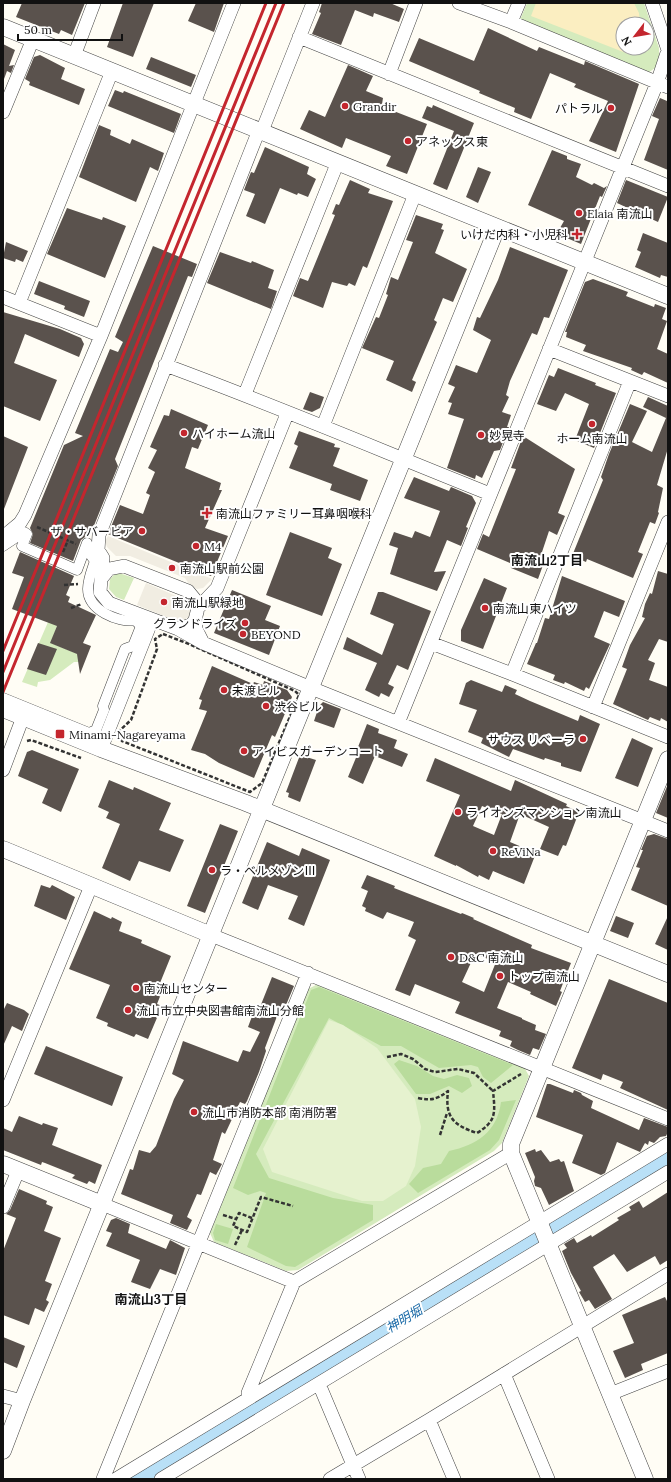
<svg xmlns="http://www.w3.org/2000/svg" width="671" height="1482" font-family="Lora,'Noto Sans JP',serif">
	<rect width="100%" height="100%" fill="#fffdf5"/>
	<path fill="#d5ebbd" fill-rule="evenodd" d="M527 3H644L659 48V65L648 73 520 20ZM623 24H647V48H623Z
		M115 574H122L134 578 124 600 116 597 109 589 110 579Z
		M55 606 63 609 51 643 78 654 79 662H74L50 680 38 682 37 687 22 682Z
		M318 984 524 1067 529 1076 502 1143 494 1151 298 1270 286 1271 214 1242 210 1233 308 989Z"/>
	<path fill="#b9dc9c" d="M319 987 513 1065 491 1083 483 1077 478 1067 471 1065 439 1068 401 1046H381L329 1018 256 1154 269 1178 333 1198 373 1205V1220L295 1267 286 1266 247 1247 266 1193 260 1191 248 1195 233 1188 311 990Z
		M399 1060 417 1066 433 1076 444 1079 457 1075 469 1078 472 1086 462 1093 449 1086 430 1094H416L394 1064Z
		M516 1100 499 1140 490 1150 418 1193 409 1184 423 1168 441 1164 449 1151C477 1145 497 1132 501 1102Z
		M216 1224 233 1229 228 1244 215 1240 213 1233Z"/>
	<path fill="#fbeec1" d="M536 3H634L639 13 640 24H623V48H635L631 55 531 16Z"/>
	<path fill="#e6f2cf" d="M329 1020 343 1025 377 1048 415 1099 421 1127 415 1166 406 1186 383 1201H362L272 1172 263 1149Z"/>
	<path fill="#f1ede2" d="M108 536 212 579 203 588 197 589 189 584 185 578 130 556H116L107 547 105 541Z
		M146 583 188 601 192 606 190 616 184 620 176 621 137 605Z"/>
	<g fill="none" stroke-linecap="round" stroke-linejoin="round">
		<path stroke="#b9e0f7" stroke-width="25" d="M139 1479 668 1159"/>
	</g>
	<path fill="#5a524d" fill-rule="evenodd" d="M22 3H85L72 35 61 30 59 34 16 17Z
		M123 3H154L133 57 107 47Z
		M196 3H224L214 32 188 21Z
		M322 3H390L404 9 399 22 374 13 373 17 355 10 341 45 312 34 321 13 319 12Z
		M488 28 537 51 539 47 584 65 585 61 639 84 616 152 589 141 608 101 574 87 576 84 550 73 531 119 514 112 515 108 479 93 480 91 409 61 419 38 474 61Z
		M3 44 15 50 9 66 14 65 11 73 7 71 4 79H3Z
		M40 55 65 68 61 79 85 89 79 105 29 85 30 82 25 79 34 57Z
		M151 57 196 75 191 87 146 69Z
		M348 65 373 76 366 91 383 98 382 104 392 108 391 110 427 124 407 174 386 166 391 156 346 138 342 148 300 129 309 110 325 117Z
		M115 90 123 93 124 91 181 114 174 133 108 106Z
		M660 98 667 101 668 99V170L644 160 659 119 652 116Z
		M433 105 474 123 447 190 433 184 454 131 422 118 427 106 432 108Z
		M99 125 111 130 110 135 130 144 132 139 164 153 158 171 150 167 136 202 79 177Z
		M265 147 309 167 307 174 316 179 308 197 298 193 297 195 280 188 265 224 246 216 255 194 244 190 251 172 254 173Z
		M552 150 567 156V159L581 164 576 177 592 185 594 183 604 188 607 186 602 197 600 196 581 244 562 236 565 231 560 228 564 221 528 205Z
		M478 167 491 172 478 203 466 197Z
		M350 180 370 189 368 193 393 201 367 268 363 266 355 286 349 283 347 286 332 282 323 308 293 296 300 278 308 281 335 215 332 214 336 204 339 205Z
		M626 180 668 197 658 222 617 203Z
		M67 208 102 220 103 217 126 226 105 278 47 254Z
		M416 215 443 224 441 229 444 230 435 253 467 269 453 302 443 298 434 320 437 322 412 380 416 382 412 392 386 380 394 361 362 348 376 317 379 318 388 295 386 294 391 277 398 280 413 242 406 240Z
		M643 233 668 243V277L661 275 660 278 635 267 641 252 637 250Z
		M6 242 28 251 23 262 16 259 15 262 3 258Z
		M153 246 197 264 192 277 188 276 115 459 118 466 93 528 89 537H85L81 540 73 561 30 543 33 534 30 528 64 445 83 436 75 433 110 349 118 352 123 342 115 337Z
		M510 247 568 270 549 318 544 317 537 335 532 333 510 381 506 395 509 397 502 412 511 415 507 427H509L500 450 494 451 482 478 476 475 475 479 447 468 464 419 448 414 452 403 448 402 455 387 448 384 456 365 477 373 491 340 473 330 477 317 480 318 498 280Z
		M220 252 251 263 252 261 274 270 268 288 277 291 271 309 207 283Z
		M593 279 628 292 626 296 654 307 655 304 666 308 662 319 667 321 657 349 668 354V383L644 372 642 375 631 370 632 368 583 351 586 345 566 337 567 332H565L585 282Z
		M39 281 90 301 84 317 64 309 65 306 34 294Z
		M3 312 60 329 81 338 84 344 79 357 25 334 14 363 57 380 40 421 3 406Z
		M558 368 596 383 595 385 616 393 594 448 575 440 589 404 565 393 556 411 537 404 549 375 554 377Z
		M310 392 324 397 320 408 312 412 303 409Z
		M648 397 668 406V448L657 485 663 488 658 512 659 513 655 524 650 522 638 552 643 554 633 578 587 559 586 562 572 556 603 480 601 477 609 454 630 404 647 411 632 442 652 452 666 418 643 407Z
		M171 409 208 425 198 449 192 447 185 468 221 483 219 490H222L205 528 228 536 211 576 108 534 120 505 143 514 150 495 146 493 155 472 148 468 157 450 150 447 164 415 169 416Z
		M299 431 335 444 334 447 340 448 333 466 368 480 360 501 330 490 332 484 289 468 298 446 294 444Z
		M3 436 28 447 4 509H3Z
		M523 436 575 469 558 513 565 516 557 535 549 531 541 555 546 557 538 579 511 568 510 563 477 549 483 534 489 537 516 469 511 468Z
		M414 477 449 491 451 487 472 496 476 503 466 527 468 528 461 546 447 540 434 572 446 571 437 591 390 574 398 548 389 545 394 532 412 538 415 531 430 537 440 511 404 498Z
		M290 532 332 548 328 558 342 564 322 616 266 595Z
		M20 552 74 576 66 595 70 597 68 602 96 615 83 643 91 646 80 674 77 654 50 643 57 626 12 609 24 577 12 573Z
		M658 571 668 574V642L659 639 648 660 655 663 649 680 668 687V722L661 718 660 721 650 717 648 720 613 704 627 669 622 667 630 645 645 618 642 617 645 604 650 593 652 594Z
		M562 576 625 601 619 617 604 611 594 637 610 644 589 689 586 687 584 691 565 682 564 684 553 680 555 675 527 664 536 643H537L545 618 549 619Z
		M484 578 507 588 483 649 461 641V630Z
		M232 590 271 606 265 620 280 626 269 655 214 633Z
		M378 592H383L431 611 408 670 397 665 388 684 394 687 389 697 381 693 379 697 365 690 377 663 343 649 347 637 382 655 394 624 370 614Z
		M38 643 57 649 46 675 27 669Z
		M212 666 253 684 254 682 263 685 264 681 287 690 292 697 275 737 272 735 254 778 219 763 205 754 191 750 207 711 199 709 202 700 199 699Z
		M471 680 502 692 505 685 517 690 515 694 530 701 578 721 580 715 600 724 581 772 561 766V763L545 758 544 760 513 749 509 757 481 743 483 738 468 732 477 710 459 704 466 683Z
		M323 702 341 709 334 728 314 721 319 706Z
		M367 724 379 729 378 733 397 740 394 748 408 754 402 767 375 756 363 784 348 777 360 748 358 747Z
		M632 738 653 748 638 787 615 778Z
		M32 750 79 769 61 812 42 803 48 789 18 776 27 752Z
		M300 755 316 760 300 802 288 797 289 793 286 792Z
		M435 758 511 791 515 780 567 804 566 806 579 812 566 846 563 845 558 856 540 849 549 827 520 814 510 842 536 853 524 884 493 871 489 880 479 875 478 877 456 865V866L434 856 460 795 426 781ZM482 806 502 814 494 835 473 826Z
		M109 780 133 790 134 787 171 803 159 830 184 840 170 872 139 861 130 881 102 868 120 824 106 818 109 812 98 807Z
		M668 784V818L656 813Z
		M220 824 238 831 205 913 187 906Z
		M654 834 668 839V906L631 890 640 868 636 867 643 850H641L647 836Z
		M267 842 299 856 302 848 330 860 304 926 288 919 298 896 268 885 258 910 242 903Z
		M367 875 395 886 394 888 461 914 462 913 474 918 473 919 532 945 531 948 571 963 560 991 562 992 556 1006 530 994 531 992 508 982 497 1008 522 1018V1019L536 1025 535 1030 546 1034 539 1050 533 1048 530 1055 518 1050 510 1046 512 1041 499 1036 501 1031 455 1013 460 1002 415 984 410 996 395 990 416 940 408 936 414 922 387 912 383 919 365 911 366 908 362 906 368 891 361 888ZM475 954 496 962 484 992 462 982Z
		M41 885 50 888 52 885 75 897 66 920 34 906Z
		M94 911 111 919 112 917 122 922 119 931 142 940 141 943 171 956 160 983 165 984 157 1004 162 1006 148 1039 136 1034 134 1037 107 1026 108 1023 96 1018 110 985 69 969Z
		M616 916 634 923 628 938 610 931Z
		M668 916V950L655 944Z
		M272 977 294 986 286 1005 282 1003 265 1048 266 1051 259 1072 247 1101 245 1104 240 1102 225 1134 222 1132 213 1160 222 1164 216 1175 210 1172 201 1195 197 1194 187 1217 192 1220 187 1230 170 1223 173 1215 121 1194 130 1169 133 1170 139 1150 150 1153 156 1146 174 1099 184 1080 172 1074 183 1041 238 1062 243 1050 250 1052 260 1032 248 1027 254 1011 258 1012Z
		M609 979 668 1003V1110L620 1088 623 1082 603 1074 601 1080 572 1068Z
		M7 1003 24 1010 29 1014 22 1031 12 1026 3 1046V1011Z
		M46 1046 123 1077 112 1106 34 1074Z
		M547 1084H550L573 1093 574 1090 581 1093 582 1095 593 1101 591 1108 639 1130 644 1118 668 1127V1132L666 1136 660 1137 654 1143 649 1141 648 1145 645 1143 640 1152 617 1142 605 1173 601 1175 572 1163 583 1135 536 1117Z
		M19 1116 42 1125 43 1123 58 1128 52 1145 102 1165 95 1184 89 1181 87 1184 72 1178 75 1175 45 1163 42 1162 41 1165 3 1150V1128L12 1132Z
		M535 1149 536 1152 541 1150 550 1162 559 1159 561 1162 564 1161 574 1191 549 1205 541 1188 535 1186 534 1181 535 1177 525 1153Z
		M19 1189 47 1201 46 1204 53 1207 44 1231 61 1238 45 1281 52 1284 46 1300 49 1302 44 1312 35 1308 29 1325 3 1315V1251L16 1218 6 1214 10 1210Z
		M668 1192V1260L660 1265 655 1256 627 1272 614 1254 593 1267 612 1299 595 1309 589 1300 585 1302 579 1292 581 1291 571 1273 562 1251 567 1248 564 1244 574 1238 577 1243 591 1235 592 1237 619 1220 617 1218 631 1210 629 1207 639 1201 643 1208Z
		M116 1218 130 1224 128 1233 166 1249 170 1240 185 1248 176 1275 160 1269 150 1289 131 1282 140 1260 106 1246 112 1233 106 1231 111 1220Z
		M665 1297 668 1303V1353L641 1364 643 1370 625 1378 613 1351 634 1343 622 1315Z
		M3 1337 25 1346 17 1368 3 1362Z"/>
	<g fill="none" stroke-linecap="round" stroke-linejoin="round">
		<defs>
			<path id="pedestrian" d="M3 546 24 532 27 534 22 546 77 570 87 543 90 554 95 561C92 570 88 579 88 589 88 610 118 623 135 620L141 626 133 646 125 649 103 706 104 710 96 730 89 733 3 698"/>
			<path id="minor" d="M459 3 511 22 668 87
				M511 22 519 3
				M299 37 668 186
				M74 56 94 3
				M389 74 416 3
				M3 112 33 39
				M262 131 313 3
				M3 297 101 336
				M19 303 112 71
				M549 349 668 396
				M165 365C274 405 382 451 490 494
				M245 394 337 164
				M323 426 415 194
				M3 537 20 523 25 515 101 336 234 3
				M101 579 103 558 98 550 99 535 259 130
				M198 608 217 588 287 414
				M195 620 191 625 178 629 109 603 100 592 101 579 109 569 124 566 188 591 197 602 198 608 195 620 196 629 203 643
				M178 629 203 643 311 688 668 831
				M431 643 512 674 668 737
				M512 674 630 381
				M593 707 668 522
				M398 723 657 83 668 50 652 3
				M101 749 152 620
				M3 770 23 717
				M211 935 668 1119
				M3 1100 91 886
				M102 1204 294 1282
				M3 1207 18 1171
				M504 1374 548 1479
				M319 1384 359 1479
				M610 1394 668 1371
				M3 1396 22 1401
				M250 1397 248 1393 294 1282 511 1153
				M429 1420 454 1479
				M103 1479 308 973
				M116 1479 668 1144
				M161 1479 668 1172
				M330 1479 429 1420 668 1274"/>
			<path id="tertiary" d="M3 27 668 296
				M3 709 101 749 246 803 668 974
				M3 849 211 935
				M3 1164 102 1204
				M3 1451 22 1401 497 228
				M645 1479 511 1153V1144L668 759"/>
		</defs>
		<use href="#pedestrian" stroke="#444" stroke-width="11"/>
		<use href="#minor" stroke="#444" stroke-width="14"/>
		<use href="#tertiary" stroke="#444" stroke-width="17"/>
		<path stroke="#333" stroke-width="2.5" stroke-dasharray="4 2" stroke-linecap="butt" d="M37 527 76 544
			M63 552 68 540
			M64 585 78 584
			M71 608 82 604
			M163 634 189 644 295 691 299 695 262 783 250 792 122 741 117 733 131 720 157 649 155 639Z
			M27 741 31 740 81 758
			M387 1057 401 1054 413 1059 425 1069 435 1072 458 1069 474 1073 493 1091
			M418 1098C431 1101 438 1099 448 1091 445 1116 452 1125 477 1133 497 1121 495 1112 493 1091L521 1074
			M440 1135 447 1113
			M223 1215 236 1219
			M252 1218 239 1213 233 1226 247 1232 261 1197 293 1206
			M235 1245 242 1230"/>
		<use href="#pedestrian" stroke="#fff" stroke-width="10"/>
		<use href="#minor" stroke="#fff" stroke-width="13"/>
		<use href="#tertiary" stroke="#fff" stroke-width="16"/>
		<path stroke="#c4262e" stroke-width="3" d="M3 651 266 3
			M3 672 276 3
			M3 692 284 3"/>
	</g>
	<g fill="#c4262e" stroke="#fff" stroke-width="1.5">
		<circle cx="345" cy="106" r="4"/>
		<circle cx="611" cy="108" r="4"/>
		<circle cx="408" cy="141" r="4"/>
		<circle cx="579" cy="213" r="4"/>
		<path d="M575 228h4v4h4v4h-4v4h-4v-4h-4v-4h4z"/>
		<circle cx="592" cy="424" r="4"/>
		<circle cx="184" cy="433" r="4"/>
		<circle cx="481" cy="435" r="4"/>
		<path d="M205 507h4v4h4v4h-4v4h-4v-4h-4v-4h4z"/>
		<circle cx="142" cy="531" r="4"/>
		<circle cx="196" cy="546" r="4"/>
		<circle cx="172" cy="568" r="4"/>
		<circle cx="164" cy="602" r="4"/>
		<circle cx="485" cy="608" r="4"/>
		<circle cx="245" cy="623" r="4"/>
		<circle cx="243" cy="634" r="4"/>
		<circle cx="224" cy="690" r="4"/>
		<circle cx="266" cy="706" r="4"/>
		<rect x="55" y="729" width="10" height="10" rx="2"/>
		<circle cx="583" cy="739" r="4"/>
		<circle cx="244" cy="751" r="4"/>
		<circle cx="458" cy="812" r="4"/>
		<circle cx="493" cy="851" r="4"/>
		<circle cx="212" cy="870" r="4"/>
		<circle cx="451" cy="957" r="4"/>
		<circle cx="500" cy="976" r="4"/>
		<circle cx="136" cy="988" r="4"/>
		<circle cx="128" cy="1010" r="4"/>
		<circle cx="194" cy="1112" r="4"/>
	</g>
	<g text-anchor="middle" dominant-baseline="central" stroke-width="4" stroke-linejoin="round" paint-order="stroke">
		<g font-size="12" fill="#111" stroke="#fff" text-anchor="start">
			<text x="353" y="106">Grandir</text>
			<text x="603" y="108" text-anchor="end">パトラル</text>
			<text x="416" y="141">アネックス東</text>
			<text x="587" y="213">Elaia 南流山</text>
			<text x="568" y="234" text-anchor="end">いけだ内科・小児科</text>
			<text x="192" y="433">ハイホーム流山</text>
			<text x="489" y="435">妙晃寺</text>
			<text x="592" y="438" text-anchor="middle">ホーム南流山</text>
			<text x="216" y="513">南流山ファミリー耳鼻咽喉科</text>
			<text x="134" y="531" text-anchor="end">ザ・サバービア</text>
			<text x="204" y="546">M4</text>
			<text x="180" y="568">南流山駅前公園</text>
			<text x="172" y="602">南流山駅緑地</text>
			<text x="493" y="608">南流山東ハイツ</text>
			<text x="237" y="623" text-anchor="end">グランドライズ</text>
			<text x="251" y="634">BEYOND</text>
			<text x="232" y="690">未渡ビル</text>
			<text x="274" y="706">渋谷ビル</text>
			<text x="69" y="734">Minami-Nagareyama</text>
			<text x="575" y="739" text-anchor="end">サウス リベーラ</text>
			<text x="252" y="751">アイビスガーデンコート</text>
			<text x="466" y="812">ライオンズマンション南流山</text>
			<text x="501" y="851">ReViNa</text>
			<text x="220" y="870">ラ・ベルメゾンⅢ</text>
			<text x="459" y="957">D&amp;C 南流山</text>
			<text x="508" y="976">トップ南流山</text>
			<text x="144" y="988">南流山センター</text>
			<text x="136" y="1010">流山市立中央図書館南流山分館</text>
			<text x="202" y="1112">流山市消防本部 南消防署</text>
		</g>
		<g font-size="13" font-weight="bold" fill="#111" stroke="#fff">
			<text x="547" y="560">南流山2丁目</text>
			<text x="151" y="1299">南流山3丁目</text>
		</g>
		<g font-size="13" font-style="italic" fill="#1768a6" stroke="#fff">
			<text transform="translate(404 1319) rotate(-31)">神明堀</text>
		</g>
	</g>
	<rect width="671" height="1482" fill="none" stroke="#111111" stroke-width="8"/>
	<g transform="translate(635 36) rotate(239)"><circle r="19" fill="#ffffff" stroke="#a0a0a0"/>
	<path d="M0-3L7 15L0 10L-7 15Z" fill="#c4262e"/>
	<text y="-6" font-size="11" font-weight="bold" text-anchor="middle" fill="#111111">N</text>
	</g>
	<path d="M18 34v6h104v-6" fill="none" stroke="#111111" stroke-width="2"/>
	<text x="24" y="34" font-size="12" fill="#111111" stroke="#ffffff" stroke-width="3" paint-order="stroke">50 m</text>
</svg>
